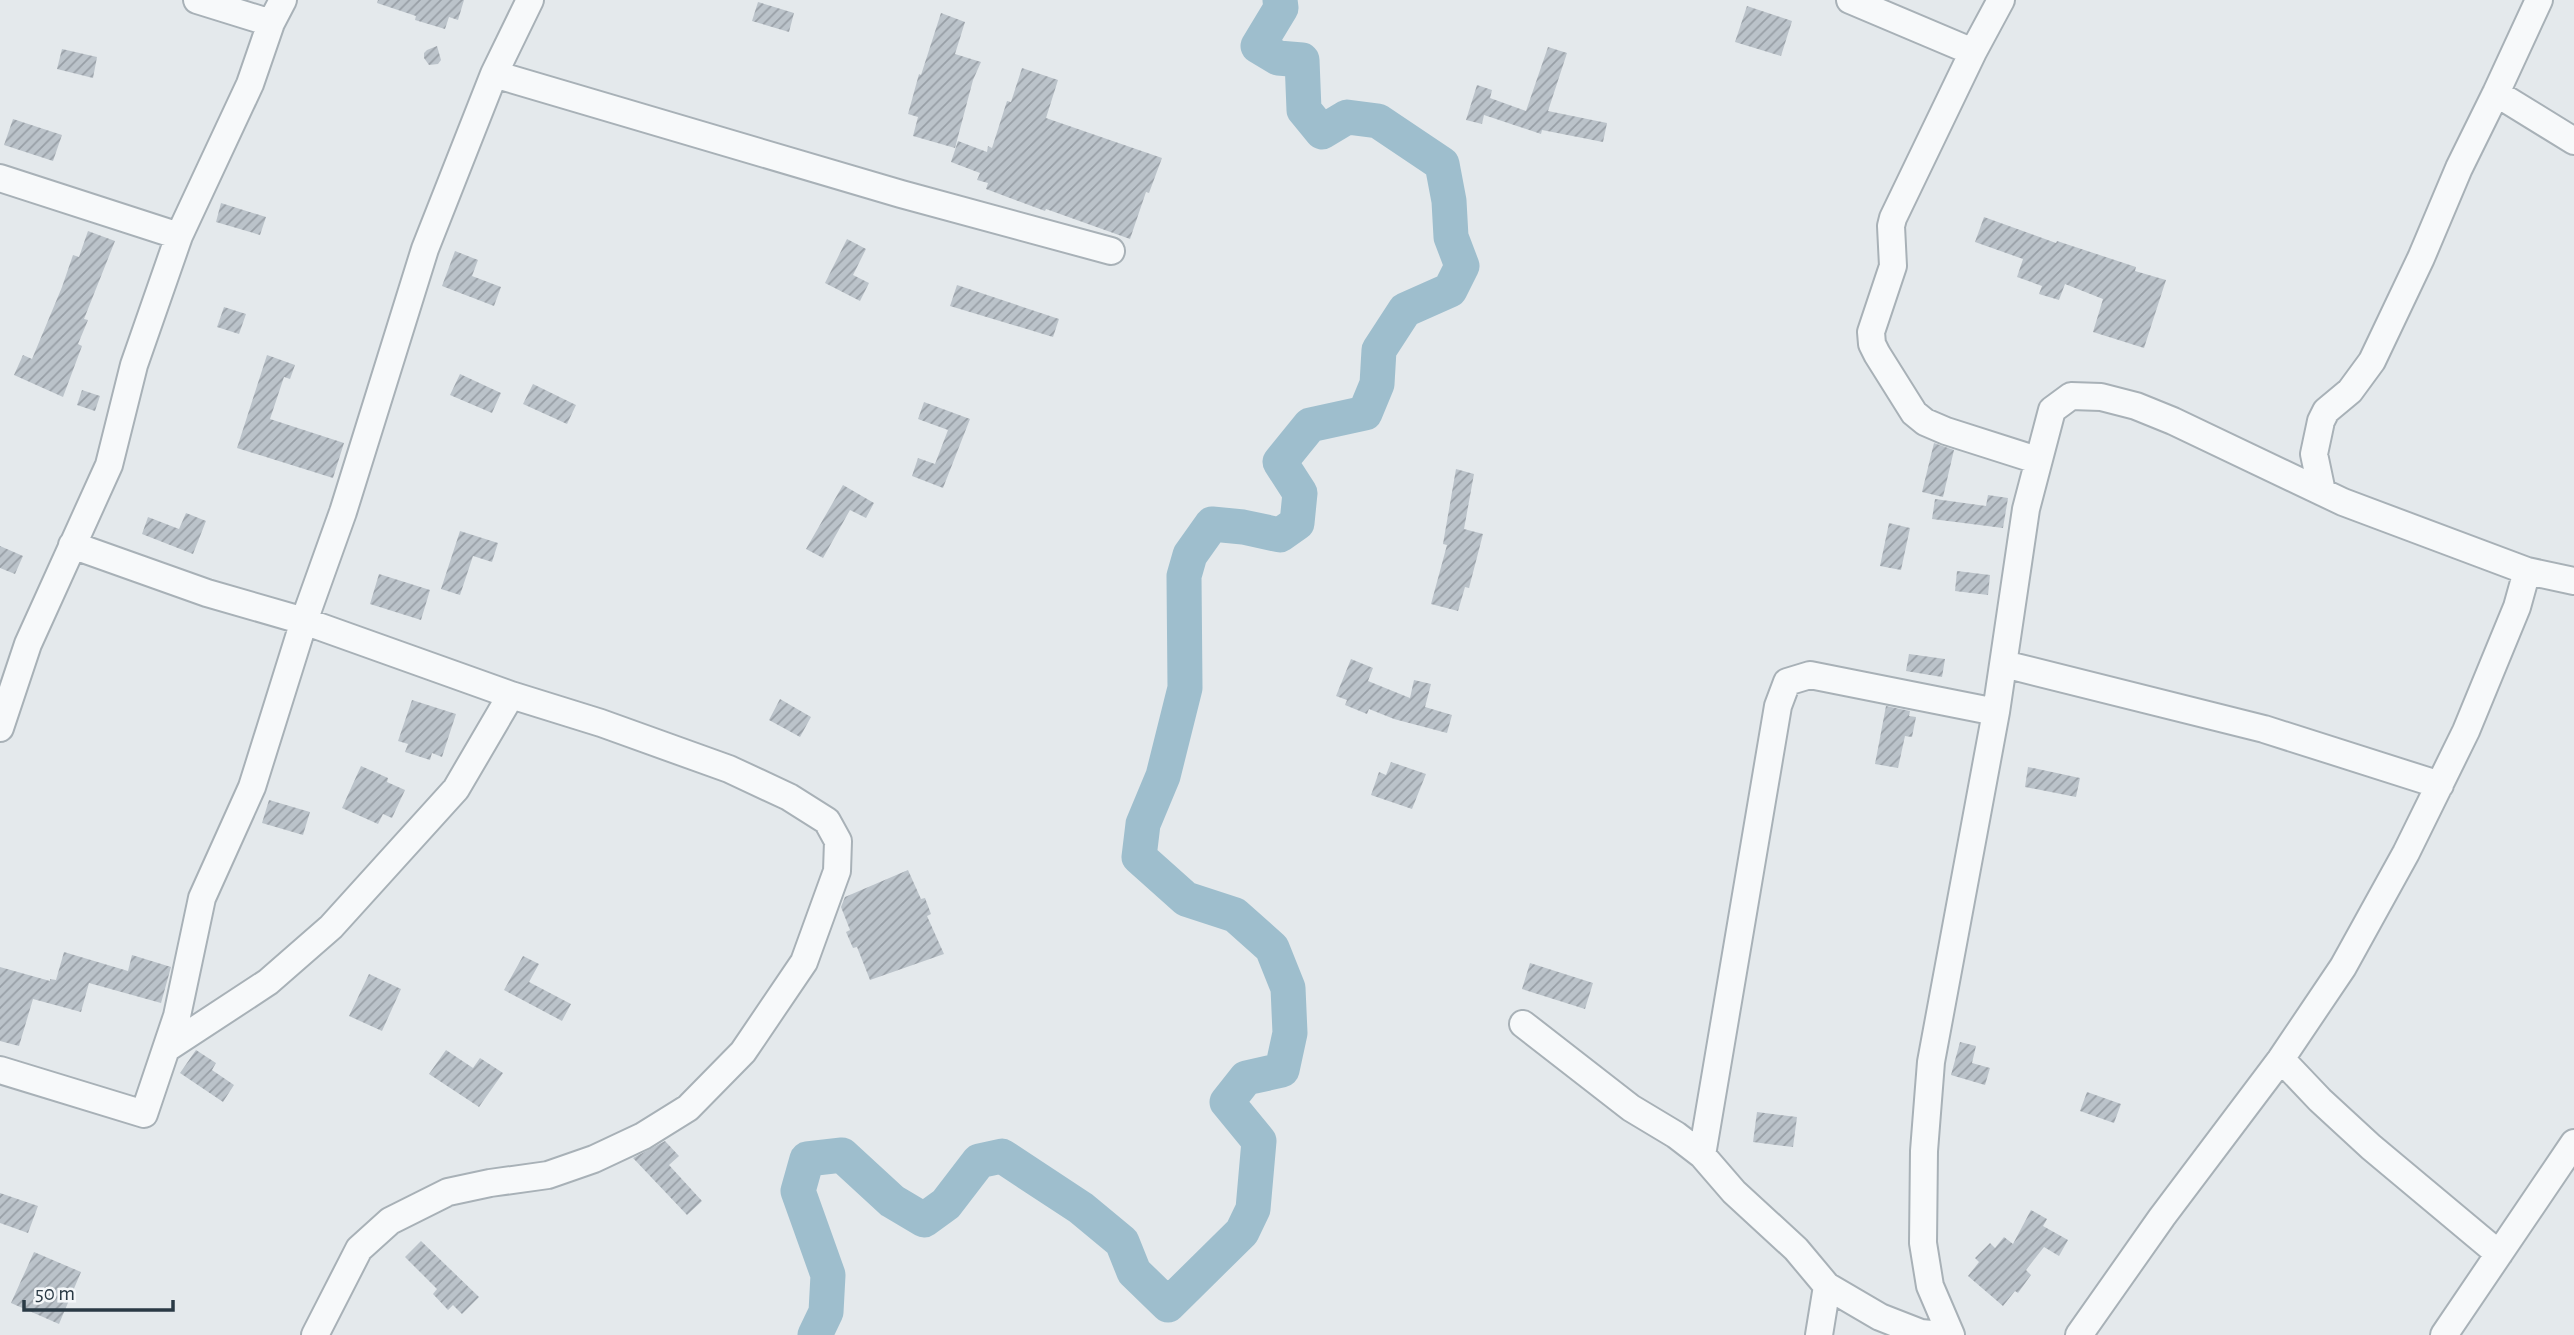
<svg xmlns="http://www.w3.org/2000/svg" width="2574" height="1335" font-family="'Alegreya Sans',sans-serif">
	<defs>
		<pattern id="building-hatch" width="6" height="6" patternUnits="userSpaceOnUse" patternTransform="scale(1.75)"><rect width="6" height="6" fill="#bbc3ca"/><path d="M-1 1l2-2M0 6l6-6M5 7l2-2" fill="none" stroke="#989fa6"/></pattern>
	</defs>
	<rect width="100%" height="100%" fill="#e4e9ec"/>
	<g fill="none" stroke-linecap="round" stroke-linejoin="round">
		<path stroke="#9ebecd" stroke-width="35" d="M815 1335 826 1312 828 1275 798 1191 807 1159 842 1155 892 1201 924 1220 946 1204 979 1161 1002 1156 1081 1208 1122 1242 1134 1272 1168 1305 1242 1232 1253 1209 1259 1141 1227 1102 1246 1078 1282 1070 1290 1033 1288 988 1272 948 1235 915 1186 899 1139 857 1143 824 1163 776 1185 688 1184 576 1190 555 1212 524 1243 527 1280 535 1297 523 1300 493 1280 462 1310 425 1365 413 1377 384 1379 350 1405 310 1450 290 1462 266 1451 237 1449 201 1442 164 1378 121 1347 117 1322 132 1304 110 1302 60 1278 58 1258 46 1281 8 1280 0"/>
	</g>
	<path fill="url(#building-hatch)" d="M378 0H464L458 20 449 17 445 29 415 20 416 16 377 3Z
		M758 2 794 13 789 32 752 21Z
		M1747 6 1792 21 1781 56 1735 42Z
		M941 13 965 22 955 54 981 62 973 80 955 148 913 136 918 117 908 114 919 74 921 75Z
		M437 46 441 60 438 64 429 65 424 58V53L427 50Z
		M1548 47 1567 53 1548 111 1607 123 1603 142 1542 130 1541 134 1484 115 1482 124 1466 120 1477 85 1492 90 1490 98 1526 111Z
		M62 49 97 57 93 78 57 69Z
		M1022 68 1058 80 1046 118 1162 158 1149 193 1146 192 1130 239 1046 209 1045 211 986 189 988 183 977 180 980 173 951 162 958 141 987 152 988 146 992 148 1007 101 1011 102Z
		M13 119 62 135 53 161 4 145Z
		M221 203 266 217 260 235 216 222Z
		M1984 217 2056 243 2057 241 2136 267 2135 271 2166 280 2144 348 2093 332 2103 299 2065 284 2059 300 2039 294 2042 286 2017 277 2023 259 1975 242Z
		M88 231 115 241 84 319 88 320 78 344 82 346 63 397 14 375 23 355 32 359 62 287 73 255 79 257Z
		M847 239 866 249 853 275 869 283 860 301 825 283Z
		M455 251 478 260 472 276 501 287 494 306 442 286Z
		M957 285 1059 319 1053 337 950 306Z
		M224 307 246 314 239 334 217 327Z
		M267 355 295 365 290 379 284 377 270 419 344 443 333 478 237 448Z
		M460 374 501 393 492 413 450 395Z
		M533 384 576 405 567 424 523 404Z
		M82 390 100 396 95 411 77 405Z
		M924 402 970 419 943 488 912 476 918 458 935 464 948 430 918 419Z
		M1934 443 1954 450 1943 497 1922 492Z
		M1456 469 1474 474 1464 529 1483 534 1469 588 1465 587 1458 611 1431 604 1447 545 1443 544Z
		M843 485 874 503 866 518 850 510 823 558 806 549Z
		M1988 495 2008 498 2003 528 1932 519 1935 499 1986 506Z
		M186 513 206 521 193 554 142 534 148 517 179 529Z
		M1889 523 1910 528 1901 570 1880 566Z
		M460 531 498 543 492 562 473 556 460 595 441 589Z
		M0 546 23 556 15 574 0 568Z
		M1957 571 1990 575 1988 595 1955 591Z
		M379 574 430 590 421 620 370 604Z
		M1909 654 1945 659 1942 677 1906 671Z
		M1351 659 1373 668 1368 681 1410 698 1414 680 1431 684 1425 707 1452 715 1447 733 1394 719 1369 709 1367 714 1345 705 1347 700 1336 696Z
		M780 699 811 717 800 737 769 720Z
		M412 700 456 714 442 757 432 753 430 760 405 752 408 744 398 741Z
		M1886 706 1910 711 1909 716 1916 717 1912 737 1905 736 1898 768 1875 764Z
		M1391 762 1426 774 1412 809 1371 795 1379 772 1386 775Z
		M361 766 388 778 387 782 405 790 392 818 383 814 378 824 342 808Z
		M2028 767 2080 778 2076 797 2025 787Z
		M269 800 310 812 303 835 262 823Z
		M908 870 921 899 925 898 931 914 927 916 944 954 870 980 857 947 853 948 846 932 850 930 841 907 845 897Z
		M64 952 128 971 132 955 171 967 161 1003 89 983 81 1012 33 999 19 1046 0 1041V967L50 981V979L56 980Z
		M523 956 539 964 529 982 571 1004 562 1021 504 990Z
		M1530 963 1593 983 1585 1009 1522 989Z
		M369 974 401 989 382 1031 349 1016Z
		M1960 1042 1976 1046 1972 1063 1990 1068 1985 1085 1951 1075Z
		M196 1050 216 1063 212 1070 234 1085 223 1102 180 1073Z
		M446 1050 473 1068 480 1058 503 1073 479 1107 429 1074Z
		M2087 1092 2121 1104 2114 1123 2080 1111Z
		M1757 1112 1797 1117 1793 1147 1753 1142Z
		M665 1141 679 1156 669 1165 702 1201 687 1215 633 1158Z
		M0 1193 38 1206 28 1233 0 1223Z
		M2031 1210 2047 1219 2043 1226 2068 1240 2059 1256 2044 1247 2026 1270 2031 1275 2018 1293 2015 1291 2003 1306 1968 1276 1979 1262 1975 1258 1990 1243 1995 1248 2004 1237 2013 1244Z
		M421 1241 479 1297 462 1314 453 1305 448 1310 433 1294 437 1289 405 1257Z
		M34 1252 81 1272 59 1324 11 1303Z"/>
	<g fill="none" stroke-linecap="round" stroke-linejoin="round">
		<defs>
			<path id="minor" d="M197 0 271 23
				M1850 0 1973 52
				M2001 0 1973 52 1893 218 1891 226 1893 266 1871 332 1872 344 1877 354 1914 413 1925 422 1946 431 2037 460
				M494 74 530 0
				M2496 93 2574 141
				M0 178 179 236
				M2322 492 2314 454 2321 421 2326 411 2350 391 2372 361 2421 258 2459 168 2496 93 2539 0
				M72 545 207 593 304 621 511 695
				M2004 664 2264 729 2440 785
				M0 728 28 644 109 465 134 365 179 236 250 84 271 23 283 0
				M1523 1024 1631 1108 1676 1135 1702 1155 1734 1192 1796 1249 1827 1286 1880 1317 1921 1333 1941 1335
				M166 1049 268 982 331 927 456 789 511 695 601 723 729 769 789 797 827 821 838 841 837 871 804 962 743 1052 688 1108 643 1136 594 1159 548 1175 490 1183 448 1192 390 1221 359 1249 315 1335
				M2281 1059 2320 1100 2371 1147 2499 1254
				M0 1070 144 1114 177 1016 202 898 252 787 304 621 343 512 425 249 494 74 901 194 1111 251
				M1702 1155 1778 706 1787 682 1810 675 1996 712
				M1819 1335 1827 1286
				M1951 1335 1930 1286 1923 1243 1924 1151 1931 1062 1996 712 2026 509 2052 410 2071 396 2101 397 2136 406 2173 421 2343 502 2527 571
				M2079 1335 2162 1217 2281 1059 2343 967 2406 853 2466 731 2517 607 2527 571 2574 581
				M2444 1335 2574 1143"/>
		</defs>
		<use href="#minor" stroke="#a8b1b7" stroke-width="30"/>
		<use href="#minor" stroke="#f7f9fa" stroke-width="26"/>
	</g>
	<path d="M24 1300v10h149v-10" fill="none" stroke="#2a3a45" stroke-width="3.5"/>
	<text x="35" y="1300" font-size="21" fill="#2a3a45" stroke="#f4f7f9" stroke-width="5" paint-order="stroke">50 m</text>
</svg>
